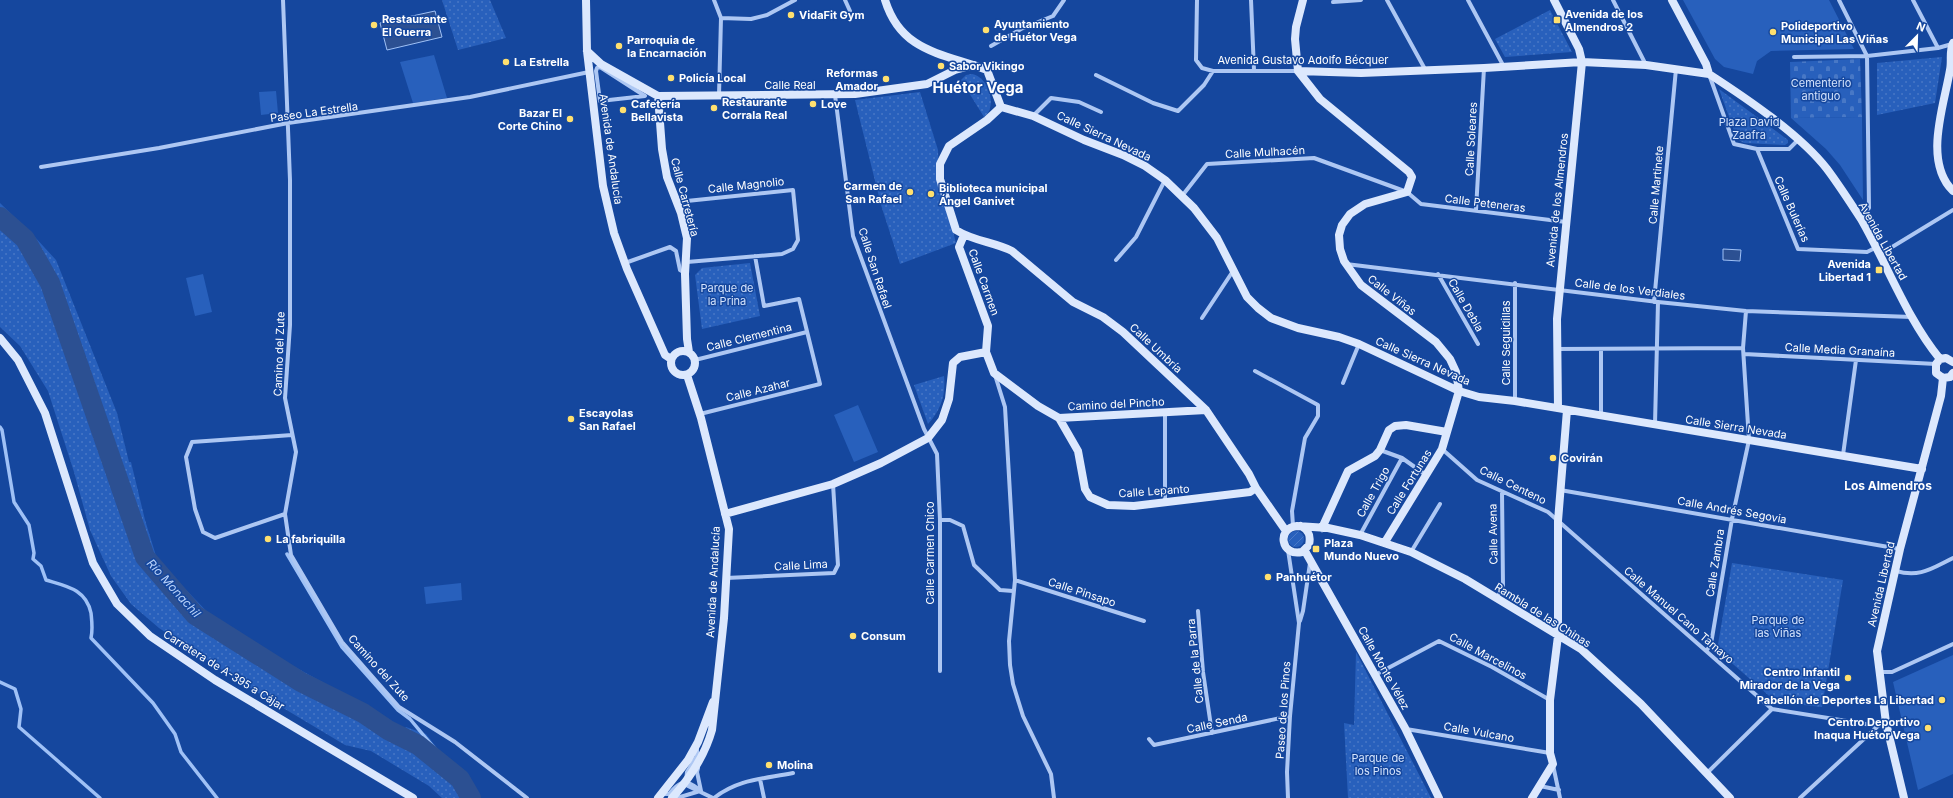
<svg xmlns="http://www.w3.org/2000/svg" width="1953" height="798" font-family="Inter,sans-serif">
	<defs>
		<pattern id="grass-dots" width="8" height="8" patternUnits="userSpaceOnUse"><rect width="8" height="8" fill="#2860bc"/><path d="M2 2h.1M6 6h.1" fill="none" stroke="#4878c6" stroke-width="1.8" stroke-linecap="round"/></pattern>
		<pattern id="cemetery-stones" width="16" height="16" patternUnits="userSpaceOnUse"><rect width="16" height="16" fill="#2860bc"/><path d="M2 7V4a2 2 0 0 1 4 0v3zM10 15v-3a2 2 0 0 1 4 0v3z" fill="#4878c6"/></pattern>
		<pattern id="garden-furrows" width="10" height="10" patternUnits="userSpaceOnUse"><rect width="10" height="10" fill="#2860bc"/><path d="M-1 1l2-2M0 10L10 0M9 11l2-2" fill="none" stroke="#4878c6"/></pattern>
	</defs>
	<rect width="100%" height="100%" fill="#15479e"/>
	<path fill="url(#grass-dots)" d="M442 0H490L506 38 458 50Z
		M1550 10 1572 52 1505 57 1495 39Z
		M1942 57 1935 103 1877 115V63Z
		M972 74C989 77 998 107 984 117L961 80 966 75Z
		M1719 89 1788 140V143L1785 145 1744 143 1737 139Z
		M920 92 938 150 939 178 956 243 900 264 881 205 855 100Z
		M0 203 33 235 56 260 117 413 129 462H131L145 520 156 556 169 572 214 619 246 640 324 683 400 733 406 727 426 734 477 798H442L429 786 371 751 345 745 245 685 159 628 131 604 111 576 90 530 74 472 48 391 20 346 0 327Z
		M750 263 760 316 702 329 695 275 702 268Z
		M944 376C946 395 941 410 928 424L914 385Z
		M1732 563 1843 580 1822 707 1776 702 1717 650Z
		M1356 652 1431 798H1348L1344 723 1354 725Z"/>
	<path fill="url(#cemetery-stones)" d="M1860 59 1862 117 1791 118 1790 62Z"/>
	<path fill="url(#garden-furrows)" d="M1288 539a8 8 0 1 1 16 0a8 8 0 1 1-16 0Z"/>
	<path fill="#2860bc" d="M1683 0H1829L1854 49 1771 51 1757 61 1753 74 1724 67 1715 59Z
		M434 55 447 98 413 103 400 62Z
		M276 91 278 113 261 115 259 92Z
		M1862 117 1863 200 1840 165 1826 149 1791 118Z
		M203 274 212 312 195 316 186 278Z
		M858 405 878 452 854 462 834 415Z
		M461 583 462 600 426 604 424 587Z
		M1953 655V774L1918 790 1893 682Z"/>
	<path fill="#2c5092" stroke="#9fc1f6" d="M435 11 442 37 387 50 380 23Z
		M1723 249 1741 250 1740 261 1723 260Z"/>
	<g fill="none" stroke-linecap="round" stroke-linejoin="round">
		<path stroke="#9fc1f6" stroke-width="3.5" d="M0 427 2 430 14 502 29 525 34 553 33 559 41 566 46 580C66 586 86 589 91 613 92 623 93 629 91 638L153 703 175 734 181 752 217 798
			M287 554 342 647 398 710 410 719 460 779
			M0 682 15 689 21 709 19 727 59 762
			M418 745 424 737
			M60 763 100 798"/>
		<path stroke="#2c5092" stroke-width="20" d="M0 217 25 239 50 283 145 557 195 615 301 682 363 713 388 730 418 745 460 779 471 798"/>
		<path stroke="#adc7f3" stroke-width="4" d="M283 0 290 180V325L285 398 296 452 285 514 291 555 342 642 399 707 455 742 527 798
			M714 0 721 18 719 95
			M845 0 850 11
			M1197 0 1196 60 1202 68 1213 71H1298
			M1251 0 1254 70
			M1387 0 1426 71
			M1468 0 1504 67
			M1613 0 1646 65
			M1839 0 1867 56 1869 208 1861 220
			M1913 0 1938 48
			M1333 2 1361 0
			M721 18 751 19 767 15 795 0
			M991 46 1021 29 1053 16 1064 0
			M1794 57 1867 56 1938 48 1952 44
			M600 67 645 96 600 101 596 71 597 68Z
			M1096 75 1153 103 1178 111 1204 85 1213 71
			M1710 77 1734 144 1757 149H1789L1798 140
			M835 95 853 236 924 429 937 454 940 520V671
			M1033 116 1051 98 1079 102 1101 112
			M1757 149 1798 249 1867 252 1875 248
			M41 167 159 148 288 123 470 97 589 72
			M1182 196 1207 164 1314 158 1407 192 1421 204 1566 222
			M677 202 793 190 798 240 793 249 782 254 687 262
			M1476 210 1484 68
			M1879 255 1953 210
			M1116 260 1136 237 1165 180
			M625 263 670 247 676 251 680 270 685 273
			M1346 264 1658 302 1746 311 1912 317
			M1438 274 1478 344
			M1515 283V401
			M1654 302 1676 69
			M1202 318 1233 271
			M1556 349 1743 348
			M1744 354 1936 364
			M695 360 807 332
			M1255 371 1318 405V416L1305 438 1292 511 1293 526
			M995 375 1005 407 1015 580 1009 641 1010 665 1013 684 1023 716 1051 774 1054 798
			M1343 383 1359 344
			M700 414 820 384 799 299 764 306 755 256
			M1601 415V349
			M1655 424 1658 302
			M1442 449 1477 480 1548 512 1772 709 1878 726 1886 723
			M1380 450 1402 458 1426 475
			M1843 455 1856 360
			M1560 490 1900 549
			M1165 502V412
			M285 514 215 538 203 532 195 509 186 457 192 442 292 435
			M940 520H950L963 526 974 565 1000 590 1013 591
			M1360 535 1402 458
			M1411 552 1440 504
			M1896 571C1920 578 1932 568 1953 558
			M726 578 834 573 838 565 833 484
			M1015 580 1144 621
			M1497 598 1503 585 1502 492
			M1198 611 1203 672 1212 733
			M1300 621 1303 611 1310 563
			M1707 650 1711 644 1732 519 1749 440 1743 348 1746 311
			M1879 672H1892L1953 644
			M1375 675 1439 641 1492 667 1550 700
			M1406 729 1550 753
			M1149 739 1154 745 1290 716
			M697 748V756L687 772 686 782 688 786 713 798
			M1553 765 1560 798
			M698 768 697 772 701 791
			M1707 773 1772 709
			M760 779 764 798
			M1540 786 1559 790
			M662 794H669C678 783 685 778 697 788
			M677 798 700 791
			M714 798C738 779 763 779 793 773
			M1288 798 1287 772 1290 716 1299 623 1288 550
			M1800 798 1878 726"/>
		<path stroke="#dce8fd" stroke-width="8" d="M586 0 587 51 603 186 614 233 627 269 665 355 671 359
			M885 0C901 52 942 53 987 70L1001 107
			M1303 0 1296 27 1295 39 1298 71 1320 99 1409 172 1412 177 1407 192 1365 204 1350 214 1342 225 1339 235 1340 249 1344 261 1361 285 1436 342 1450 359 1456 372 1459 391 1442 449 1385 542
			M1554 0 1579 49 1582 62 1557 319 1558 408
			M1672 0 1706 64 1709 74C1746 98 1801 135 1827 169 1839 185 1850 202 1861 219 1887 264 1907 319 1940 359
			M1953 43C1949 51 1952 62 1950 70 1944 106 1923 161 1953 191
			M587 51 601 64 658 96 855 94 927 84 955 70 974 65
			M1298 71 1361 73 1484 68 1582 62 1646 65 1709 74
			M658 96 662 149 667 177 681 213 687 238 685 274 687 339 689 352
			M1001 107 1033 116 1084 140 1123 155 1145 166 1165 180 1194 208 1217 238 1247 297 1258 308 1271 318 1298 328 1339 337 1359 344 1459 391 1479 397 1515 401 1922 469
			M1001 107 987 120 949 146 940 164V179L956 230C973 241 994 242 1012 251L1073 302 1103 317 1123 332 1206 410 1249 474 1256 488 1286 531
			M964 235 959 247 988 326 986 352 994 373 1038 406 1059 418 1206 410
			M0 338 18 360 45 413 93 563 117 604 150 636 215 680 413 798
			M671 363a12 12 0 1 1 24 0a12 12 0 1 1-24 0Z
			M1953 362 1946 358 1940 359 1936 364V373L1943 378 1950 377 1953 373
			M1059 418 1078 451 1085 489 1090 497 1108 505 1134 506 1250 492 1256 488
			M725 514 833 484 881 463 928 438 942 420 949 399 953 363 960 357 986 352
			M1301 526C1309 530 1311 536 1309 545L1302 552C1281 557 1276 528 1297 526L1328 528 1360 535 1411 552 1465 579 1581 649 1641 704 1730 798
			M1322 528 1348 471 1375 456 1380 450 1389 430 1395 426 1406 425 1447 432
			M1305 551 1405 728 1439 798
			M658 798 688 760 698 742 713 702
			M672 798C690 778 705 755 712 730L724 618 729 529 701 418 687 375
			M1532 798 1553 764 1550 753V700L1558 636V521L1567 410
			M1904 798 1886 723 1877 651 1900 549 1941 396 1943 378"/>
	</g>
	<g fill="#ffe06f" stroke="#15479e" stroke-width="1.5">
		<circle cx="791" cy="15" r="4"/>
		<rect x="1553" y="16" width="8" height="8" rx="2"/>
		<circle cx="374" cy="25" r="4"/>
		<circle cx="986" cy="30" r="4"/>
		<circle cx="1773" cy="32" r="4"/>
		<circle cx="619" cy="46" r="4"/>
		<circle cx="506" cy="62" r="4"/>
		<circle cx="941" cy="66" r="4"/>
		<circle cx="671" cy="78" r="4"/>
		<circle cx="886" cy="79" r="4"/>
		<circle cx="813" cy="104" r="4"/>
		<circle cx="714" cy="108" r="4"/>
		<circle cx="623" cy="110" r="4"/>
		<circle cx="570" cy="119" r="4"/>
		<circle cx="910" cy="192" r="4"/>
		<circle cx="931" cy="194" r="4"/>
		<rect x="1875" y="266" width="8" height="8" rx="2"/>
		<circle cx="571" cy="419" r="4"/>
		<circle cx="1553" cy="458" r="4"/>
		<circle cx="268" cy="539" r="4"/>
		<rect x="1312" y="545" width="8" height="8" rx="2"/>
		<circle cx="1268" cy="577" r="4"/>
		<circle cx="853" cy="636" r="4"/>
		<circle cx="1848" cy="678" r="4"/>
		<circle cx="1942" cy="700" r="4"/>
		<circle cx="1928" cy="728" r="4"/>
		<circle cx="769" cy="765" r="4"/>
	</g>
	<g text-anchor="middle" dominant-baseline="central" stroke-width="3" stroke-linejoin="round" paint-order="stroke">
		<g font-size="11" font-weight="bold" fill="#fff" stroke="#15479e" text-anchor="start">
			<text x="1565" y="14">Avenida de los<tspan x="1565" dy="13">Almendros 2</tspan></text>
			<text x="799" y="15">VidaFit Gym</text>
			<text x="382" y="19">Restaurante<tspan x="382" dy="13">El Guerra</tspan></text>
			<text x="994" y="24">Ayuntamiento<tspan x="994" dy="13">de Huétor Vega</tspan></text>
			<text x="1781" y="26">Polideportivo<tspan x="1781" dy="13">Municipal Las Viñas</tspan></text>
			<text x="627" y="40">Parroquia de<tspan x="627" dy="13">la Encarnación</tspan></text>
			<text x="514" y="62">La Estrella</text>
			<text x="949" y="66">Sabor Vikingo</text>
			<text x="878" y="73" text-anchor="end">Reformas<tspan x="878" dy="13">Amador</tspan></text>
			<text x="679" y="78">Policía Local</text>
			<text x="722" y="102">Restaurante<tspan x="722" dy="13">Corrala Real</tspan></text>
			<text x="631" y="104">Cafetería<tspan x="631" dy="13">Bellavista</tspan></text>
			<text x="821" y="104">Love</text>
			<text x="562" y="113" text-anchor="end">Bazar El<tspan x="562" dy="13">Corte Chino</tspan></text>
			<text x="902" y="186" text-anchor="end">Carmen de<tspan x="902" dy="13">San Rafael</tspan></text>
			<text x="939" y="188">Biblioteca municipal<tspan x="939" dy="13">Ángel Ganivet</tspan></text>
			<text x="1871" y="264" text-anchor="end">Avenida<tspan x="1871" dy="13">Libertad 1</tspan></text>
			<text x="579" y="413">Escayolas<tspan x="579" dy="13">San Rafael</tspan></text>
			<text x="1561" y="458">Covirán</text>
			<text x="276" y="539">La fabriquilla</text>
			<text x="1324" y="543">Plaza<tspan x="1324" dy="13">Mundo Nuevo</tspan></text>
			<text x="1276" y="577">Panhuétor</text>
			<text x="861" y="636">Consum</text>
			<text x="1840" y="672" text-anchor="end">Centro Infantil<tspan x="1840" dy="13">Mirador de la Vega</tspan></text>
			<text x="1934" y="700" text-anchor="end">Pabellón de Deportes La Libertad</text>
			<text x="1920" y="722" text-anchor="end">Centro Deportivo<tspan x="1920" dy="13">Inaqua Huétor Vega</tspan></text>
			<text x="777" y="765">Molina</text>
		</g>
		<g font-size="11" fill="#fff" stroke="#15479e">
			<text x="1303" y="60">Avenida Gustavo Adolfo Bécquer</text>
			<text x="790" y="85">Calle Real</text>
			<text transform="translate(314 112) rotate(-8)">Paseo La Estrella</text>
			<text transform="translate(1104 136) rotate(25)">Calle Sierra Nevada</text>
			<text transform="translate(1471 139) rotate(-87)">Calle Soleares</text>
			<text transform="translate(611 149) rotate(82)">Avenida de Andalucía</text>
			<text transform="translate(1265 152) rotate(-3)">Calle Mulhacén</text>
			<text transform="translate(746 185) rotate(-6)">Calle Magnolio</text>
			<text transform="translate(1656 185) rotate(-85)">Calle Martinete</text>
			<text transform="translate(685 197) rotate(75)">Calle Carretería</text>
			<text transform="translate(1557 200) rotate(-84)">Avenida de los Almendros</text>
			<text transform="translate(1485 203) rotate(7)">Calle Peteneras</text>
			<text transform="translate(1792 209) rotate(66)">Calle Bulerías</text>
			<text transform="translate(1883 241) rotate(61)">Avenida Libertad</text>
			<text transform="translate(875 268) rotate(72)">Calle San Rafael</text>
			<text transform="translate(984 282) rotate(70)">Calle Carmen</text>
			<text transform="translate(1630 289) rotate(7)">Calle de los Verdiales</text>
			<text transform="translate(1392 295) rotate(38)">Calle Viñas</text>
			<text transform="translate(1466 305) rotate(60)">Calle Debla</text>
			<text transform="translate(749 337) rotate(-14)">Calle Clementina</text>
			<text transform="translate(1506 343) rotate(-90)">Calle Seguidillas</text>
			<text transform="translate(1156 348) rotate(43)">Calle Umbría</text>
			<text transform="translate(1840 350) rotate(3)">Calle Media Granaína</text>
			<text transform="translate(279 354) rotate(-88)">Camino del Zute</text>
			<text transform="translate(1423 361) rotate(24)">Calle Sierra Nevada</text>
			<text transform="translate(758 390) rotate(-14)">Calle Azahar</text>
			<text transform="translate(1116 404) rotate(-3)">Camino del Pincho</text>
			<text transform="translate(1736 427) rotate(9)">Calle Sierra Nevada</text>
			<text transform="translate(1409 482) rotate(-58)">Calle Fortunas</text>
			<text transform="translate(1513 485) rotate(26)">Calle Centeno</text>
			<text transform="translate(1154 491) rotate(-4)">Calle Lepanto</text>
			<text transform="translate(1373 492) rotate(-61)">Calle Trigo</text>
			<text transform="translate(1732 510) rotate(10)">Calle Andrés Segovia</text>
			<text transform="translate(1493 534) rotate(-91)">Calle Avena</text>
			<text transform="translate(930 553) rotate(-90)">Calle Carmen Chico</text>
			<text transform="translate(1715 563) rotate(-81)">Calle Zambra</text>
			<text transform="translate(801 565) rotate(-3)">Calle Lima</text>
			<text transform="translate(713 582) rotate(-87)">Avenida de Andalucía</text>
			<text transform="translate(1881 584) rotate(-77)">Avenida Libertad</text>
			<text transform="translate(1082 592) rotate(18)">Calle Pinsapo</text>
			<text transform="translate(1543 615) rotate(32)">Rambla de las Chinas</text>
			<text transform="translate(1679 615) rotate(41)">Calle Manuel Cano Tamayo</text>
			<text transform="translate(1488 656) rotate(28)">Calle Marcelinos</text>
			<text transform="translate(1195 661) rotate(-96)">Calle de la Parra</text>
			<text transform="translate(379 668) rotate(48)">Camino del Zute</text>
			<text transform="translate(1384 668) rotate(61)">Calle Monte Vélez</text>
			<text transform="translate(224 670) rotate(32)">Carretera de A-395 a Cájar</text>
			<text transform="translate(1283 710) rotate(-86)">Paseo de los Pinos</text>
			<text transform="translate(1217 723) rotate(-12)">Calle Senda</text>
			<text transform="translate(1479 732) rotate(10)">Calle Vulcano</text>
		</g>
		<g font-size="11" fill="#d5e4fd" stroke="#15479e">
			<text x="1821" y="83">Cementerio<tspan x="1821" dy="13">antiguo</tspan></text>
			<text x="1749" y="122">Plaza David<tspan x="1749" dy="13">Zaafra</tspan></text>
			<text x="727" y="288">Parque de<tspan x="727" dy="13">la Prina</tspan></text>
			<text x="1778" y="620">Parque de<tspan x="1778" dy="13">las Viñas</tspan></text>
			<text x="1378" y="758">Parque de<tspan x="1378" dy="13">los Pinos</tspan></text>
		</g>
		<g font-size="12" font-weight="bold" fill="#fff" stroke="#15479e">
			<text x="1888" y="485">Los Almendros</text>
		</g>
		<g font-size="12" font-style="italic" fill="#b9d2fa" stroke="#15479e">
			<text transform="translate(174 588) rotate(48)">Río Monachil</text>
		</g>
		<g font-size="15" font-weight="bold" fill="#fff" stroke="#15479e">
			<text x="978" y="87">Huétor Vega</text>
		</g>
	</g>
	<g transform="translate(1917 36) rotate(23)" stroke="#15479e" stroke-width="3" paint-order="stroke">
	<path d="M0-3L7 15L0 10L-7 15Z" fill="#ffffff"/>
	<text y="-6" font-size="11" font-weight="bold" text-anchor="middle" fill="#ffffff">N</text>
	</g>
</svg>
